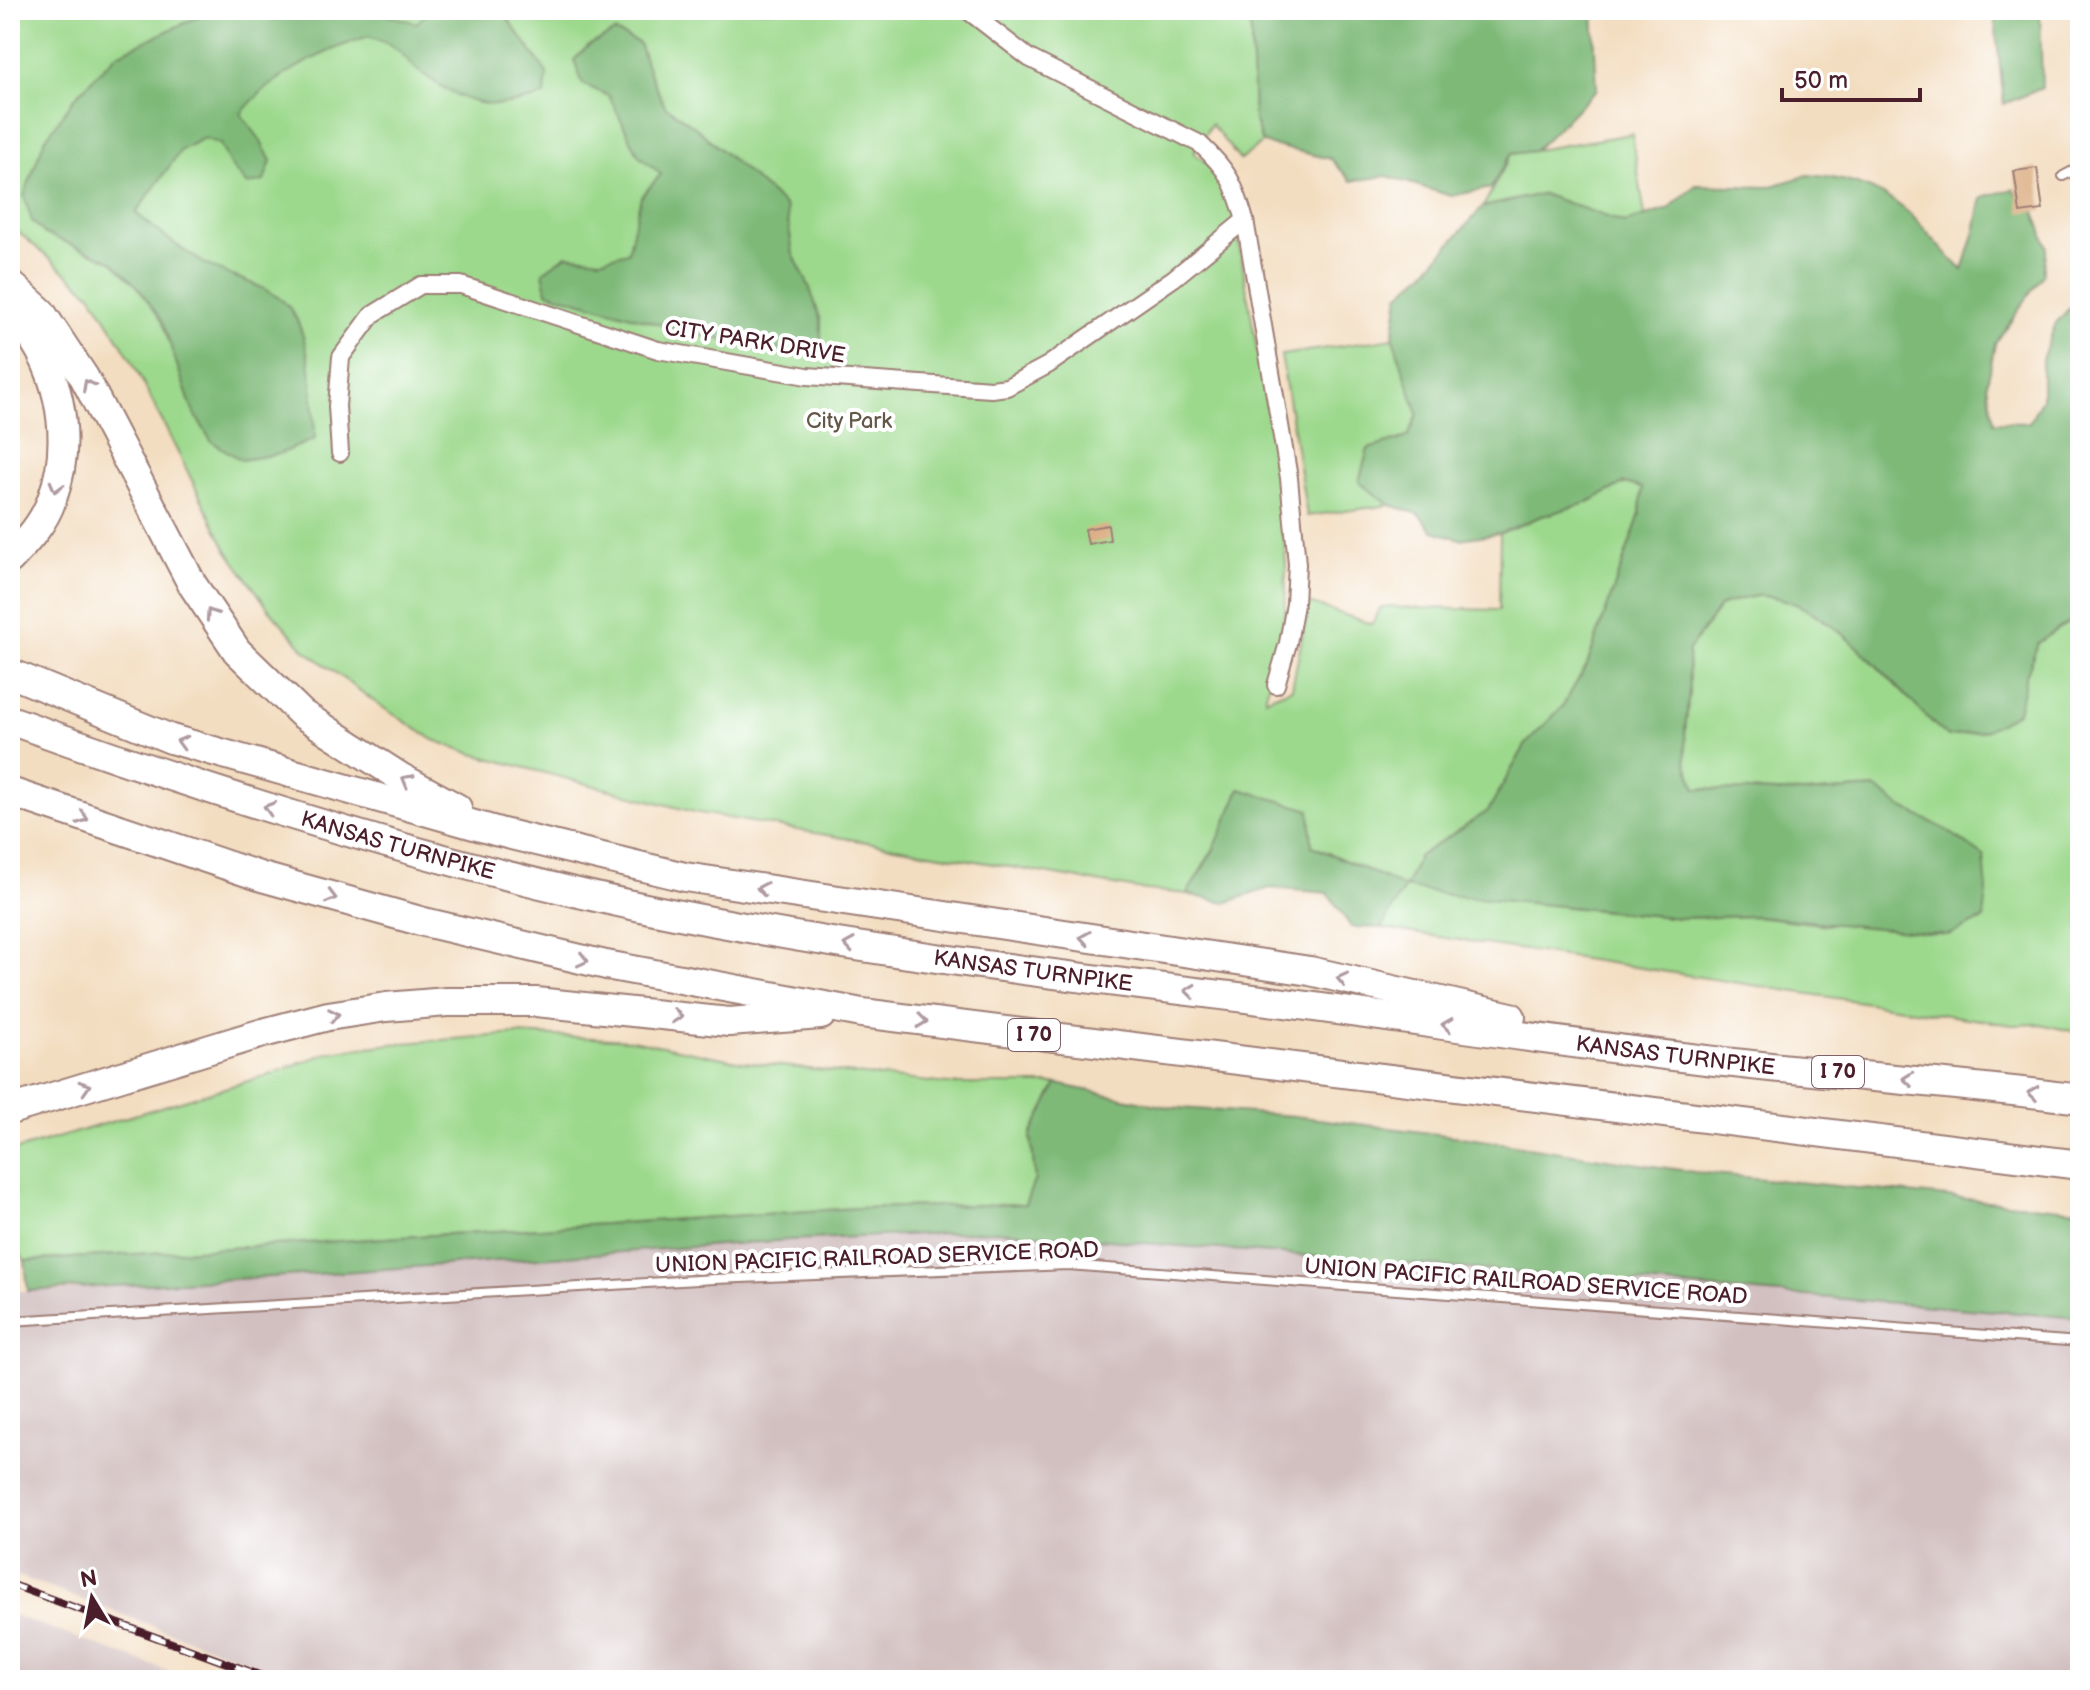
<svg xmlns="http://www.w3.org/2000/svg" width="2090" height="1690" font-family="'Balsamiq Sans',sans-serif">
	<rect width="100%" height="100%" fill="#fff"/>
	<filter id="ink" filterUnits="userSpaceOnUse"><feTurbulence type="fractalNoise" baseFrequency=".0125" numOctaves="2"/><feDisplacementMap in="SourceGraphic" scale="16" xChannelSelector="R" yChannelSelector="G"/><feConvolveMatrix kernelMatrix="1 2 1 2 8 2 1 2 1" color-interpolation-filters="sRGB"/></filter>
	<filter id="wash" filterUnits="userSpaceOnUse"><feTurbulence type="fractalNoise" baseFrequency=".006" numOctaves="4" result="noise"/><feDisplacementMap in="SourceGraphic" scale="32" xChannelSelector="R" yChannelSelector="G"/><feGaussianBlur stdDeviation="1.8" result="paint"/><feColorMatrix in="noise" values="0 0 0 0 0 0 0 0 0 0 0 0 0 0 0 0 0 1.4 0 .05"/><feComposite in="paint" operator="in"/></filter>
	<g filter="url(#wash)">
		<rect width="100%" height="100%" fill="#f3ddc0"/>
		<path fill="#d2bfc0" d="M995 1231 2080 1318V1680H299L10 1573V1291H56L790 1240Z
			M10 1614 193 1680H10Z"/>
		<path fill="#9dd98d" stroke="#747c5c" stroke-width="2" d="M10 10H1250L1254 118 1262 143 1240 160 1211 124 1194 153C1216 169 1224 184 1233 209L1282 497 1286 568 1285 619 1265 699 1292 688 1309 603 1372 624 1381 607 1499 610 1500 533 1539 517 1586 503 1626 483 1642 488 1640 514 1587 665 1562 707 1526 744 1488 811 1419 856 1534 902 1567 907 1680 918 1756 916 1828 925 1984 856 1945 829 1901 807 1876 788 1803 793 1696 789 1686 762 1685 731 1689 691 1688 651 1721 605C1732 602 1745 597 1757 596 1826 592 1898 696 1949 737L2026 676 2038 643 2069 622 2080 633V1033L2040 1024 2012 1025 1381 928 1404 887 1312 846H1215L1187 894 1137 889 694 812 473 754 434 740 379 705 305 650 268 608 227 550 132 361 91 294 10 225Z
			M1632 134 1645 216 1624 223 1542 194 1483 207 1511 154Z
			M1393 338 1418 414 1408 437 1368 449 1359 482 1390 505 1307 516 1281 355Z
			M517 1034 632 1040 743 1062 948 1084H1057L1031 1135 1035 1179 1025 1204 856 1208 25 1261 10 1238V1152L268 1075 330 1052 391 1044Z"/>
		<path fill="#7eb978" stroke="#646c52" stroke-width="2" d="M213 10H370L416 23 432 10H494L505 15 547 73 545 95C492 114 464 105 419 71 410 64 402 52 392 46 385 42 377 39 369 36 324 51 270 76 241 114L259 138 271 161 264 181 247 185 230 165 220 144 204 138 181 150 136 213C158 231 181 250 206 264 231 278 262 283 284 302 312 326 314 404 315 439L279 454 241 460 211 441 192 409 162 321 138 287 112 261 45 234 32 221 24 196 44 141 77 95 117 54Z
			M1250 10H1593L1597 89 1534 151 1511 154 1491 188 1451 196 1387 176 1351 181 1331 159 1262 143 1254 118Z
			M1988 10H2040L2042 88 2004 104 1995 21Z
			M615 32 639 43 650 75 665 106 695 127 786 207 793 254 809 286 821 321V345L804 353 750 346 687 332 547 292 543 272 567 255 601 259 628 252 641 197 661 174 639 156 609 96 583 84 574 60 589 45Z
			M1808 175C1848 178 1886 189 1915 219 1931 236 1945 254 1963 270L1975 231 1982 197 2013 189 2035 211 2047 246 2043 275 1995 344 1987 384 1994 422 2029 423 2042 398V359L2056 323 2080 296V633L2069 622 2038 643 2026 676 2018 712 1987 730 1948 737C1898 695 1827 592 1757 596 1746 597 1732 602 1721 605L1688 651 1689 691 1685 731 1686 761 1696 789 1803 793 1876 788 1901 807 1945 829 1984 856 1987 892 1984 919 1948 935 1756 916 1680 918 1448 895 1405 887 1381 928 1351 927 1328 893 1270 888 1225 903 1187 894 1214 849 1240 789 1310 810 1312 846 1405 887 1419 856 1488 811 1526 744 1562 707 1587 665 1640 514 1642 488 1625 483 1586 503 1539 517 1500 533 1460 539 1433 531 1419 514 1390 505 1359 482 1368 449 1408 437 1418 414 1393 338 1399 295 1424 273 1483 207 1542 194 1624 223 1668 209 1696 185 1769 187Z
			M1057 1084 1167 1107 1295 1116 1461 1137 1694 1172 2080 1210V1318L995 1231 790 1240 287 1276 28 1291 25 1261 856 1208 1025 1204 1035 1179 1031 1135Z"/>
		<g id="blocks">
			<path fill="#ddb087" d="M2037 168 2043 210 2020 213 2014 171Z
				M1108 525 1110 540 1088 544 1085 529Z"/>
		</g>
	</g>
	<g filter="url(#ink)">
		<use href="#blocks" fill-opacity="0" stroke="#9e7e76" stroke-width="2"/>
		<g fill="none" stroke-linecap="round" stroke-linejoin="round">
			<defs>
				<path id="service" d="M2063 176 2080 167
					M10 1321 714 1279 1068 1265 2080 1342"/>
				<path id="minor" d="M967 10 1029 58 1200 144C1229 171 1234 183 1245 220L1289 478 1297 564 1295 604 1288 643 1276 685
					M340 453 337 406 341 357 372 315 421 285H461L658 350 807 376 991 389 1007 387 1048 365 1174 278 1245 220"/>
				<g id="motorway">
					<path d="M10 284 41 312 84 377 192 584 237 651 302 714 400 777 457 808"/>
					<path d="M10 312C59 357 75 437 52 499 44 523 27 541 10 559"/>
					<path d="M10 673 171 739 499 832 685 877 1310 971 1511 1017"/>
					<path id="s1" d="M10 720C219 796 432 863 650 909 845 949 1041 973 1238 997 1388 1016 1539 1040 1690 1058 1820 1074 1950 1082 2080 1099"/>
					<path d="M10 792 262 877 420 921 606 965 862 1013 2080 1165"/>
					<path d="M10 1110 263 1033 328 1016 386 1007 447 1002H536L729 1022 821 1015"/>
				</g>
			</defs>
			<use href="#service" stroke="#9e7e76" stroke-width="12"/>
			<use href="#minor" stroke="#9e7e76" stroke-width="20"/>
			<use href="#motorway" stroke="#9e7e76" stroke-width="32"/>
			<use href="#service" stroke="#fff" stroke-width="8"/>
			<use href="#minor" stroke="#fff" stroke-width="16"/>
			<use href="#motorway" stroke="#fff" stroke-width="28"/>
			<defs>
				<path id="rail" d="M10 1584 273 1680"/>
			</defs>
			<use href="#rail" stroke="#4a1f2b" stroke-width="8"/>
			<use href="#rail" stroke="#fff" stroke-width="5" stroke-dasharray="15" stroke-linecap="butt"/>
		</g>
		<defs><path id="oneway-chevron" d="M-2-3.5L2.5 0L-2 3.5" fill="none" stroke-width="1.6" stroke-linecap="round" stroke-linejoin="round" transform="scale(2)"/></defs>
		<g stroke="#ae9aa0">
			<use href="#oneway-chevron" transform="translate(88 385) rotate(-118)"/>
			<use href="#oneway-chevron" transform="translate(56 487) rotate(105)"/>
			<use href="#oneway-chevron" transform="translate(211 614) rotate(-124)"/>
			<use href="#oneway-chevron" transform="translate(182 742) rotate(-164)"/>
			<use href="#oneway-chevron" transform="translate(407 780) rotate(-150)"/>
			<use href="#oneway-chevron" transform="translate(269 808) rotate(-163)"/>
			<use href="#oneway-chevron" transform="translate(83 818) rotate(19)"/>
			<use href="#oneway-chevron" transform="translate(762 889) rotate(-171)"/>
			<use href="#oneway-chevron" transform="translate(331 897) rotate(15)"/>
			<use href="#oneway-chevron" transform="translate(1085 938) rotate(-171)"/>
			<use href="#oneway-chevron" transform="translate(849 945) rotate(-171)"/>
			<use href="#oneway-chevron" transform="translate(583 960) rotate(13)"/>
			<use href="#oneway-chevron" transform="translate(1342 979) rotate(-167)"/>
			<use href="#oneway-chevron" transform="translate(1190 991) rotate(-173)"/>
			<use href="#oneway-chevron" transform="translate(334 1015) rotate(-11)"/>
			<use href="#oneway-chevron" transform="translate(677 1016) rotate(6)"/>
			<use href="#oneway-chevron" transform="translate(922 1021) rotate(7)"/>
			<use href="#oneway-chevron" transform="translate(1447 1025) rotate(-172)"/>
			<use href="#oneway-chevron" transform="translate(1908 1079) rotate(-174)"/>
			<use href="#oneway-chevron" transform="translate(85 1087) rotate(-17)"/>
			<use href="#oneway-chevron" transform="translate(2033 1093) rotate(-173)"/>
		</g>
	</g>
	<g text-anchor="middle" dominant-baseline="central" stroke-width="8" stroke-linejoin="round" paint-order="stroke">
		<g fill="#fff" stroke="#80626b" stroke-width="2">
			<rect x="1008" y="1019" width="52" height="32" rx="6"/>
			<rect x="1812" y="1056" width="52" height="32" rx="6"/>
		</g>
		<g font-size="20" font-weight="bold" fill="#4a1f2b">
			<text x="1034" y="1035">I 70</text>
			<text x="1838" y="1072">I 70</text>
		</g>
		<g font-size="22" fill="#4a1f2b" stroke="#fff">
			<text transform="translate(755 342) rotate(9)">CITY PARK DRIVE</text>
			<text stroke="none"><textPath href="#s1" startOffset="408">KANSAS TURNPIKE</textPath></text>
			<text stroke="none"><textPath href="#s1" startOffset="1056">KANSAS TURNPIKE</textPath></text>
			<text stroke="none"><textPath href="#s1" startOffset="1704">KANSAS TURNPIKE</textPath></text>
			<text transform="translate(877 1258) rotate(-2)">UNION PACIFIC RAILROAD SERVICE ROAD</text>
			<text transform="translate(1526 1282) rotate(4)">UNION PACIFIC RAILROAD SERVICE ROAD</text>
		</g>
		<g font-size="22" fill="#635748" stroke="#fff">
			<text x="849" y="421">City Park</text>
		</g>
	</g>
	<rect width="2090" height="1690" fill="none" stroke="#fff" stroke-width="40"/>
	<g transform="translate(92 1598) rotate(350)" stroke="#ffffff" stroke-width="6" paint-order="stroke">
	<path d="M0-6L14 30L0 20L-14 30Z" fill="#4a1f2b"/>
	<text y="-12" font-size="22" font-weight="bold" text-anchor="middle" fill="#4a1f2b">N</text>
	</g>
	<path d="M1782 88v12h138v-12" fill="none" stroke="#4a1f2b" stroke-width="4"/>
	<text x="1794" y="88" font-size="24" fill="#4a1f2b" stroke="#ffffff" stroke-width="6" paint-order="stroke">50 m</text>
</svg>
